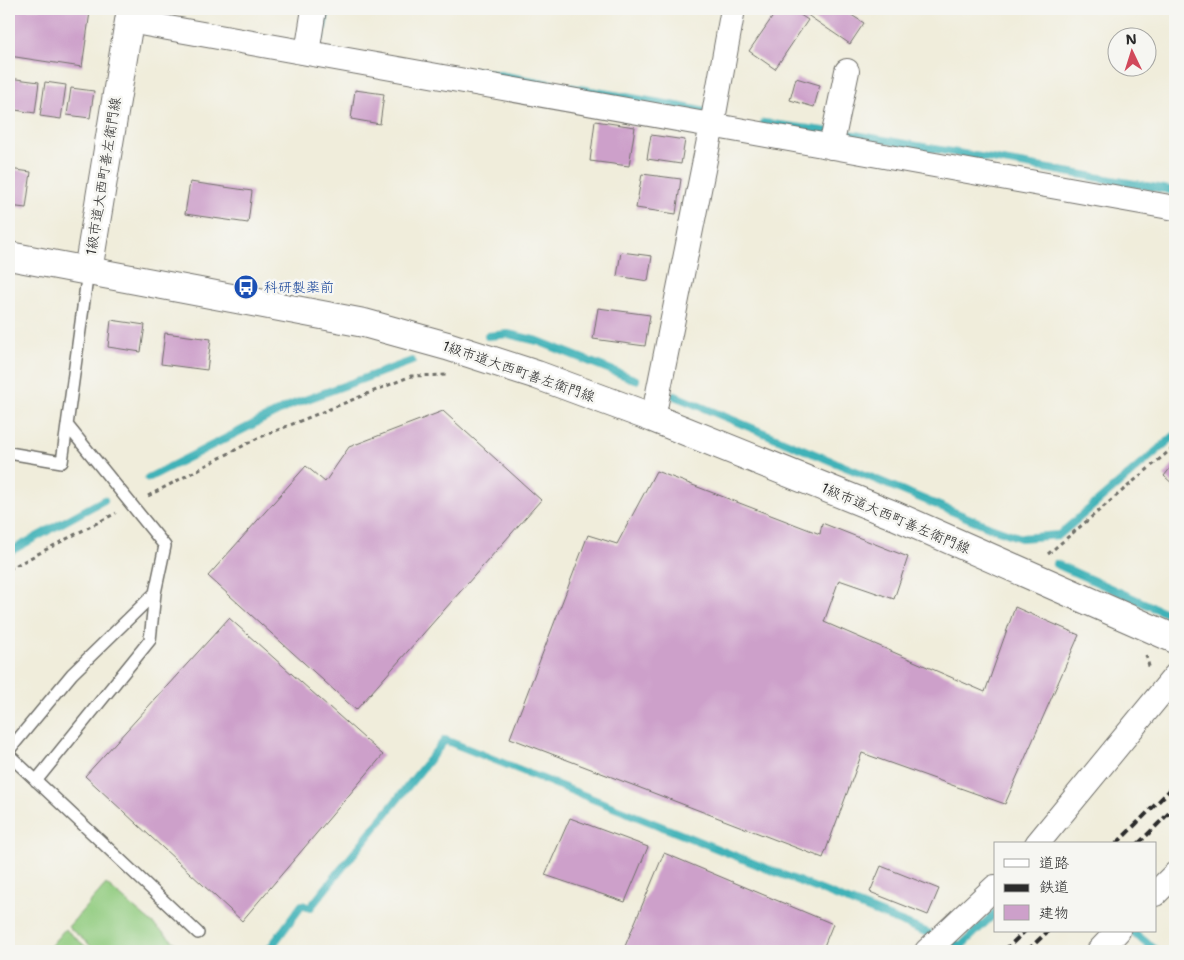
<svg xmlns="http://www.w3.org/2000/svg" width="1184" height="960" font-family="'Shantell Sans','Klee One',sans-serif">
	<rect width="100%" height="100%" fill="#f6f6f2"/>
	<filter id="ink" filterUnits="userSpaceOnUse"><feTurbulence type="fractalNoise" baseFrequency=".02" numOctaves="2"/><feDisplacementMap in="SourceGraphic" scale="10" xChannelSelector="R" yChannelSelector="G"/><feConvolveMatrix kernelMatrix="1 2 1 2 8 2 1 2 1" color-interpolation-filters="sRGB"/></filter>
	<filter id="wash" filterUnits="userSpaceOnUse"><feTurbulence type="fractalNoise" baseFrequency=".0096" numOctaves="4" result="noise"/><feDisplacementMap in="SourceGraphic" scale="20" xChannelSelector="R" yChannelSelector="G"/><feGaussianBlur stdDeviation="1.12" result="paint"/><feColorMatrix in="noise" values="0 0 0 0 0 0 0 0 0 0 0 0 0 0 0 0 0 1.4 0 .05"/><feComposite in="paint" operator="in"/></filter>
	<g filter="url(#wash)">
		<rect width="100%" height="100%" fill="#f0eddb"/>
		<path fill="#92cc80" stroke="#5e7c56" d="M106 884 185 951H97L68 927Z
			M65 929 91 951H46Z"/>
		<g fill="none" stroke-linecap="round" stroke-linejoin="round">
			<path stroke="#41b2b8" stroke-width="8" d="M321 36 327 9
				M476 71 672 105 711 113
				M764 123 855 135 1175 191
				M488 336 508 334 538 341 636 380
				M675 396 990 527 1021 538 1059 535 1175 435
				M148 478 291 405 412 361
				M9 552 104 500
				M1056 564 1175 617
				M1132 931 1157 951
				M268 951 302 905 310 908 445 740 961 946 995 913"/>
		</g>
		<g id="blocks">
			<path fill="#cda0ca" d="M9 9H69L90 12 82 67 9 56Z
				M778 9H791L808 20 775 69 749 51Z
				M806 9H842L864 23 850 44 803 12Z
				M9 78 39 82 35 113 9 109Z
				M796 78 820 85 814 107 790 100Z
				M45 82 66 85 61 119 40 116Z
				M71 88 94 91 90 118 67 115Z
				M355 90 384 94 380 124 351 119Z
				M595 121 635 127 629 166 590 161Z
				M651 135 685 140 681 164 647 159Z
				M9 169 31 172 26 208 9 206Z
				M642 174 681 179 676 214 636 208Z
				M190 182 252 191 248 223 185 214Z
				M621 252 652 256 648 281 617 276Z
				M598 308 650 315 645 346 593 339Z
				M111 320 145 325 141 352 108 347Z
				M165 333 211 339 207 370 161 364Z
				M443 411 541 500 356 710 208 576 306 466 325 482 349 447Z
				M1175 462V486L1164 476Z
				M656 471 820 534 822 523 908 557 894 599 839 580 824 622 985 692 1015 607 1079 635 1005 804 862 753 823 858 510 738 588 535 617 544Z
				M229 618 383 755 242 921 85 776Z
				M570 818 648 847 625 902 545 875Z
				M664 853 833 924 822 951H623Z
				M881 866 939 889 928 915 870 892Z"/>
		</g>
	</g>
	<g filter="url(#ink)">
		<use href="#blocks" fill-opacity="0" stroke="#706f69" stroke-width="1"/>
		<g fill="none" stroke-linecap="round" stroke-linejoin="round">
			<defs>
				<path id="service" d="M9 453 62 462 88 271
					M9 750 72 674 155 593 165 546 67 425
					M9 755 198 933
					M36 781 150 640 155 593"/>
				<path id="minor" d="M129 21 1175 208
					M307 53 314 9
					M831 147 847 71
					M653 418 712 125 733 9
					M1037 844 1175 676
					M1155 894 1175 874
					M927 951 995 887
					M1099 951 1118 931"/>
				<path id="tertiary" d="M9 256 364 323 447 346 537 375 653 418 896 516 1175 639
					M88 271 131 9"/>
			</defs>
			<use href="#service" stroke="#706f69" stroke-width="14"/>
			<use href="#minor" stroke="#706f69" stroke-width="26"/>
			<use href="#tertiary" stroke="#706f69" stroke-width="30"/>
			<path stroke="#706f69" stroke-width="3" stroke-dasharray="4 4" stroke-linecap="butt" d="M148 496 258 438 411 376 448 375
				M1048 554 1175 446
				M9 569 116 513
				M1146 655 1150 670"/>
			<use href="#service" stroke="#fff" stroke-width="11"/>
			<use href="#minor" stroke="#fff" stroke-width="24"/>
			<use href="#tertiary" stroke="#fff" stroke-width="28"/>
			<path stroke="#2b2b2b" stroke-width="4" stroke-dasharray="8 4" stroke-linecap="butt" d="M1116 844 1175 785
				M1138 844 1175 807
				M1004 951 1025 931
				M1027 951 1048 931"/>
		</g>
	</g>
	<defs>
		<symbol id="bus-disc" viewBox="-11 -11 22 22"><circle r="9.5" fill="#1a4fb4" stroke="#f6f6f2"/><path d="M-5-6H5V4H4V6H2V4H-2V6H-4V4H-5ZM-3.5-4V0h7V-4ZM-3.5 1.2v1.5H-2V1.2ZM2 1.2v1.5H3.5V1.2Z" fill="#fff"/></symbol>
	</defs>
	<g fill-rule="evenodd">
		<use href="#bus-disc" x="232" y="273" width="28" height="28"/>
	</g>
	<g text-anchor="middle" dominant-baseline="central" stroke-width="5" stroke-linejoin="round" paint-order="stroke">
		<g font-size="14" fill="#2b2b2b" stroke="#f6f6f2">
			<text transform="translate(103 176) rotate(-81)">1級市道大西町善左衛門線</text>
			<text transform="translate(519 371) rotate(19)">1級市道大西町善左衛門線</text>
			<text transform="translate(896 518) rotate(23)">1級市道大西町善左衛門線</text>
		</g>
		<g font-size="14" fill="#164399" stroke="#f6f6f2" text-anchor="start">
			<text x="264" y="287">科研製薬前</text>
		</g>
	</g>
	<rect width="1184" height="960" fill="none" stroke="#f6f6f2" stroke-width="30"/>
	<rect x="994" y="842" width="162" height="90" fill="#f6f6f2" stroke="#a5a5a2"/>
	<rect x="1004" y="859" width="25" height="8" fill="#ffffff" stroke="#a5a5a2"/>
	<text x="1039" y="868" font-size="15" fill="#2b2b2b">道路</text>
	<rect x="1004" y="884" width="25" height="8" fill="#2b2b2b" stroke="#a5a5a2"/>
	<text x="1039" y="892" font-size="15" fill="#2b2b2b">鉄道</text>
	<rect x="1004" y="905" width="25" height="15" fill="#cda0ca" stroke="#a5a5a2"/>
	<text x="1039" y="918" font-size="15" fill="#2b2b2b">建物</text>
	<g transform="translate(1132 52) rotate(356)"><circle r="24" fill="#f6f6f2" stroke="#a5a5a2"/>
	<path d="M0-4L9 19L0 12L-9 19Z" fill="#d1495b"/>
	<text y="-8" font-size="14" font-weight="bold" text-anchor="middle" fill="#2b2b2b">N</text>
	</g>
</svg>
